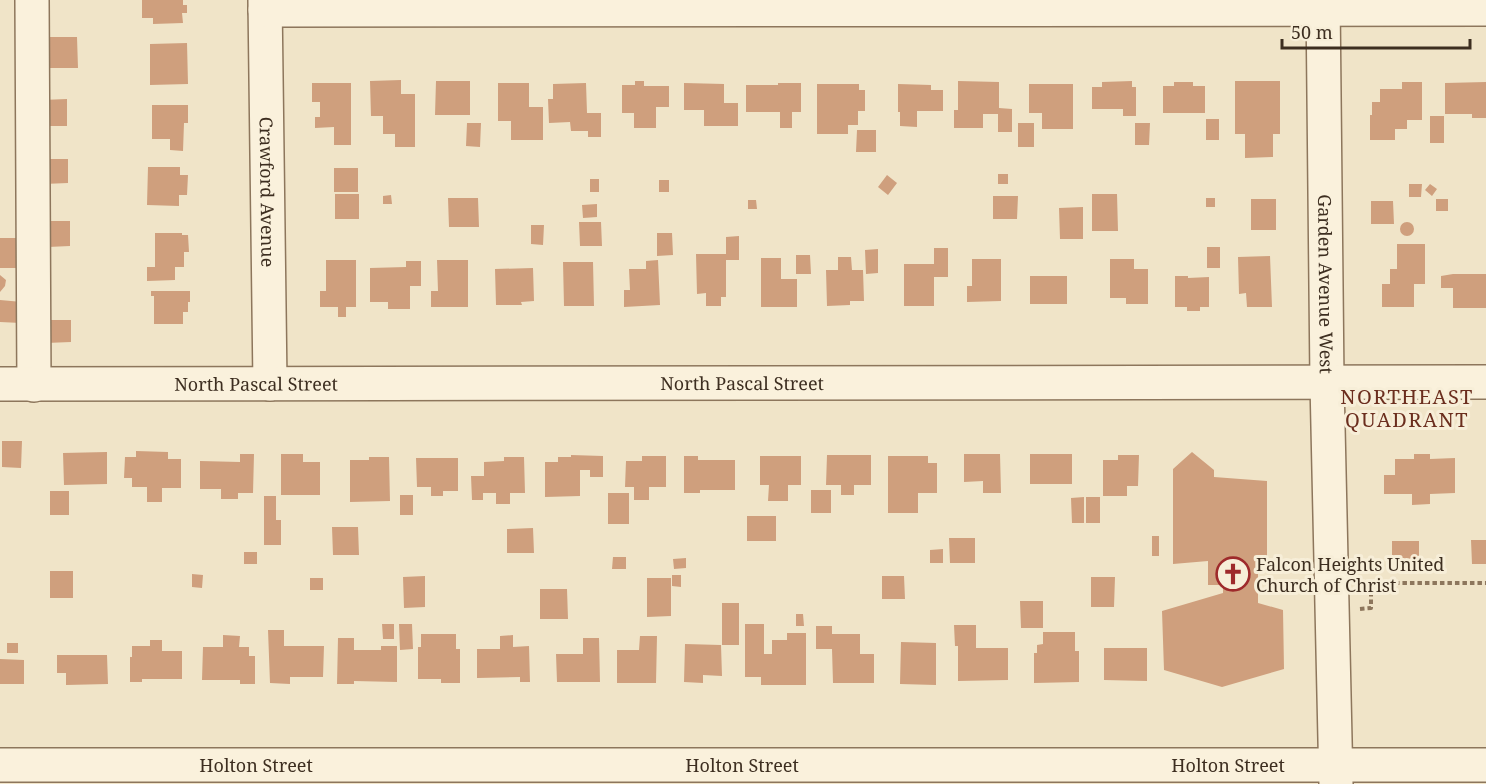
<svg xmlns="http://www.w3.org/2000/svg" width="1486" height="784" font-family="'Noto Serif',serif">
	<rect width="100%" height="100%" fill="#f0e4c8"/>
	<path fill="#cf9f7d" d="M142 0H183V5H187V13H182L183 23 153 24V18H142Z
		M49 37H77L78 68H50Z
		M187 43 188 84 150 85V44Z
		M401 80V94H415V147H395V134H383V116H371L370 81Z
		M436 81H470V115H435Z
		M635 81H644V86H669V107H656V128H634V113H622V85H635Z
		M958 81 999 82V108L1012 109V132H998V114H983V128H954V110H958Z
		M1132 81V87H1136V116H1123V109H1092V87H1102V82Z
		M1235 81H1280V134H1273V157L1245 158V134H1235Z
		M1174 82H1193V86H1205V113H1163V86H1174Z
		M1402 82H1422V120H1407V129H1395V140H1370V115H1372V102H1380V89H1402Z
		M1486 82V118H1472V114H1445V83Z
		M312 83H351V145H334V127L315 128V117H320V102H312Z
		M498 83H529V107H543V140H511V121H498Z
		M586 83 587 113H601V137H588V131H571L570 122 549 123 548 99H553V84Z
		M684 83 724 84V103H738V126H704V110H684Z
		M778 83H801V112H792V128H780V112H746V85H778Z
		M817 84H859V90H865V111H858V125H848V134H817Z
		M898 84 931 85V90H943V111H917V127L900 126V112H898Z
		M1029 84H1073V129H1042V113H1029Z
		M67 99V126H42V100Z
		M152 105H188V123H184L183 151 170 150V139H152Z
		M1430 116H1444V143H1430Z
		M1206 119H1219V140H1206Z
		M467 123H481L480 147 466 146Z
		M1018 123H1034V147H1018Z
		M1135 123H1150L1149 145H1135Z
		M857 130H876V152H856Z
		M44 159H68V183L44 184Z
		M148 167H180V175H188L187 195H179V206L147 205Z
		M334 168H358V192H334Z
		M998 174H1008V184H998Z
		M887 175 897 183 888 195 878 187Z
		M590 179H599V192H590Z
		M659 180H669V192H659Z
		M1409 184H1422L1421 197H1409Z
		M1430 184 1437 189 1432 196 1425 190Z
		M335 194H359V219H335Z
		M1092 194H1117L1118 231H1092Z
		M391 195 392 204H383V196Z
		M993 196H1018L1017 219H993Z
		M448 198H478L479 227H449Z
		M1206 198H1215V207H1206Z
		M1251 199H1276V230H1251Z
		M1436 199H1448V211H1436Z
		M748 200H756L757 209H748Z
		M1371 201H1393L1394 224H1371Z
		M597 204V217L583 218 582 205Z
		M1083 207V239H1060L1059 208Z
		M47 221H70V246L48 247Z
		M1400 229a7 7 0 1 1 14 0a7 7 0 1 1-14 0Z
		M579 222H601L602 246H580Z
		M531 225H544L543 245 531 244Z
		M155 233H182V235H188L189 252H184V267H175V280L147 281V267H155Z
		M657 233H672L673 255 657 256Z
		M739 236V260H726V297H721V306H706V293L697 294 696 254H726V237Z
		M0 238H17L18 268H0Z
		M1397 244H1425V284H1414V307H1382V284H1390V269H1397Z
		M1207 247H1220V268H1207Z
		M934 248H948V277H934V306H904V264H934Z
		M878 249V273L866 274 865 250Z
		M796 255H810L811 274H796Z
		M1270 256 1272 307H1247L1246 293 1239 294 1238 257Z
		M838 257H851L852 270H863L864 301H850V305L827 306 826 270H838Z
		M761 258H781V279H797V307H761Z
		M972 259H1001V301L967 302V286H972Z
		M1110 259H1134V269H1148V304H1126V298H1110Z
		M326 260H356V307H346V317H338V307H320V291H326Z
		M437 260H468V307H431V291H438Z
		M658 260 660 305 624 307V290H630L629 269H646V261Z
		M406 261H421V286H410V309H388V302H370V268L406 267Z
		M563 262H593L594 306H564Z
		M533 268 534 301 521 302 522 305H496L495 269Z
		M1453 274H1486V308H1453V288H1441V276Z
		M0 275 6 280 5 286 0 292Z
		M1030 276H1067V304H1030Z
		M1175 276H1188V278L1209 277V307H1200V311H1187V307H1175Z
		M151 291H190V302H188V312H183V324H154V296H151Z
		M0 300 22 302 21 323 0 322Z
		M46 320H71V342L46 343Z
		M2 441H22L21 468 2 467Z
		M136 451 168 452V459H181V488H162V502H147V487H132V478H124L125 457H136Z
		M107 452V484L64 485 63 453Z
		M1192 452 1214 470V477L1267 481V557L1258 560V603L1283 610 1284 669 1222 687 1164 670 1162 611 1223 593V585H1208V561L1173 564V469Z
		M240 454H254L253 493H238V499H221V489H200V461L240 462Z
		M281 454H303V462H320V495H281Z
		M964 454H1000L1001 493H983V481L964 482Z
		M1030 454H1072V484H1030Z
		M1414 454H1430V459L1455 458V493L1430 494V504L1412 505V494H1384V475H1395V459H1414Z
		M571 455 603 456V477H590V470H580V496L545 497V462H558V457H571Z
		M827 455H871V485H854V495H841V485H826Z
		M1118 455H1139L1138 486H1127V496H1103V460H1118Z
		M642 456H666V487H649V500H634V487H625L626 461H642Z
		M684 456H698V460H735V490H700V493H684Z
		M760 456H801V485H788V501H768L769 485H760Z
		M888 456H928V463H937V493H918V513H888Z
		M369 457H389L390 501 350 502V460H369Z
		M504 457H524L525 493H510V504H496V493H483V500H472L471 476H484V462L504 461Z
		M416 458H458V491H443V496H431V487H417Z
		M811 490H831V513H811Z
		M50 491H69V515H50Z
		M608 493H629V524H608Z
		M400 495H413V515H400Z
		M264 496H276V520H281V545H264Z
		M1084 497V523H1072L1071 498Z
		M1086 497H1100V523H1086Z
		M747 516H776V541H747Z
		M332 527H358L359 555H333Z
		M533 528 534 553H507V529Z
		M1152 536H1159V556H1152Z
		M949 538H975V563H950Z
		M1471 540H1486V564H1472Z
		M1392 541H1419V565H1392Z
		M943 549V563H930V550Z
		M244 552H257V564H244Z
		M613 557H626V569H612Z
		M686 558V568L674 569 673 559Z
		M50 571H73V598H50Z
		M192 574 203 575 202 588 192 587Z
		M672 575H681V587L672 586Z
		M425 576V607L404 608 403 577Z
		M882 576H904L905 599H882Z
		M1091 577H1115L1114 607H1091Z
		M310 578H323V590H310Z
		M647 578H671V616L647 617Z
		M540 589H567L568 619H540Z
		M1020 601H1043V628H1021Z
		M722 603H739V645H722Z
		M796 614H803L804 626H796Z
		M382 624H394V639H383Z
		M399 624H412L413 649 400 650Z
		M745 624H764V654H772V640H787V633H806V685H761V677H745Z
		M954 625H976V648H1008V680L958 681V646H955Z
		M816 626H832V634H860V654H874V683H833L832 649H816Z
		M268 630H284V646H324L323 677H290V684L270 683Z
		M1043 632H1075V651H1079V682L1034 683V653H1037V645L1043 644Z
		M421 634H456V649H460V683H441V679H418V647H421Z
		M223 635 240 636 239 647H249V656H255V684H240V680H202L203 647H223Z
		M513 635V647L529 646 530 682H520V677L477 678V649H500V636Z
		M640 636H657L656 683H617V650H639Z
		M338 638H354V650H381V646H397V682L354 681V684H337Z
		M583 638H599L600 682H557L556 654H583Z
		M150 640H162V651H182V679H142V682H130V657H132V646H150Z
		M901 642 936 643V685L900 684Z
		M7 643H18V653H7Z
		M685 644 721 645 722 676 703 675V683L684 682Z
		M1104 648H1147V681L1104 680Z
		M57 655H107L108 684 66 685V673H57Z
		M0 659 24 660V684H0Z"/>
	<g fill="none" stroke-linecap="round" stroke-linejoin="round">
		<defs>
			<g id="minor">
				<path d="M32 0 34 385"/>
				<path id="s1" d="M265 0 270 384"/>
				<path id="s2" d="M1323 0 1327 382 1336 784"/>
				<path d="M265 10 1486 9"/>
				<path id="s3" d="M0 384 1486 382"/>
				<path id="s4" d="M0 765H1486"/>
			</g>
		</defs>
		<use href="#minor" stroke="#8d765c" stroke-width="36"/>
		<path stroke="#8d765c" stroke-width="4" stroke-dasharray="4.5 3" stroke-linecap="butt" d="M1360 609 1371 608V583H1486"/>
		<use href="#minor" stroke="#faf1dc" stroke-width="33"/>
	</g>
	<defs>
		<symbol id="church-ring" viewBox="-11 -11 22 22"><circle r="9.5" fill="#f7eed8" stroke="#9e2a2b" stroke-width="1.5"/><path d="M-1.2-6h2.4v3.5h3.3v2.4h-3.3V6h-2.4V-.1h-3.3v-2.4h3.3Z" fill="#9e2a2b"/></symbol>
	</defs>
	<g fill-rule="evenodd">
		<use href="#church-ring" x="1214" y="555" width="38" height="38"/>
	</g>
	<g text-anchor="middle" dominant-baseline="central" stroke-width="6" stroke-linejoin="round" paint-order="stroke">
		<g font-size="18" fill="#3d2e20" stroke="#f7eed8">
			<text stroke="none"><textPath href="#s1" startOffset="192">Crawford Avenue</textPath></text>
			<text stroke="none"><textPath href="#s2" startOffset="284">Garden Avenue West</textPath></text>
			<text stroke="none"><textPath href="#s3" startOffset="742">North Pascal Street</textPath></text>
			<text stroke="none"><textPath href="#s3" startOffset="256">North Pascal Street</textPath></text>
			<text stroke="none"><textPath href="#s4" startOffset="742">Holton Street</textPath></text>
			<text stroke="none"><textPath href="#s4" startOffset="1228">Holton Street</textPath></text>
			<text stroke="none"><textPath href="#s4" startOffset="256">Holton Street</textPath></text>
		</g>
		<g font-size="18" fill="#3d2e20" stroke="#f7eed8" text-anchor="start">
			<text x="1256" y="564">Falcon Heights United<tspan x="1256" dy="21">Church of Christ</tspan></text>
		</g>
		<g font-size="20" letter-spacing="1.5" fill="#6b2e1e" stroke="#f7eed8">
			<text x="1407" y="396">NORTHEAST<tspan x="1407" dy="23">QUADRANT</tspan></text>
		</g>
	</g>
	<path d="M1282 39v9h188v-9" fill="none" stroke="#3d2e20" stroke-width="3"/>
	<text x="1291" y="39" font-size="18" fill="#3d2e20" stroke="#f7eed8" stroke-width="4.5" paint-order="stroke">50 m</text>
</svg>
